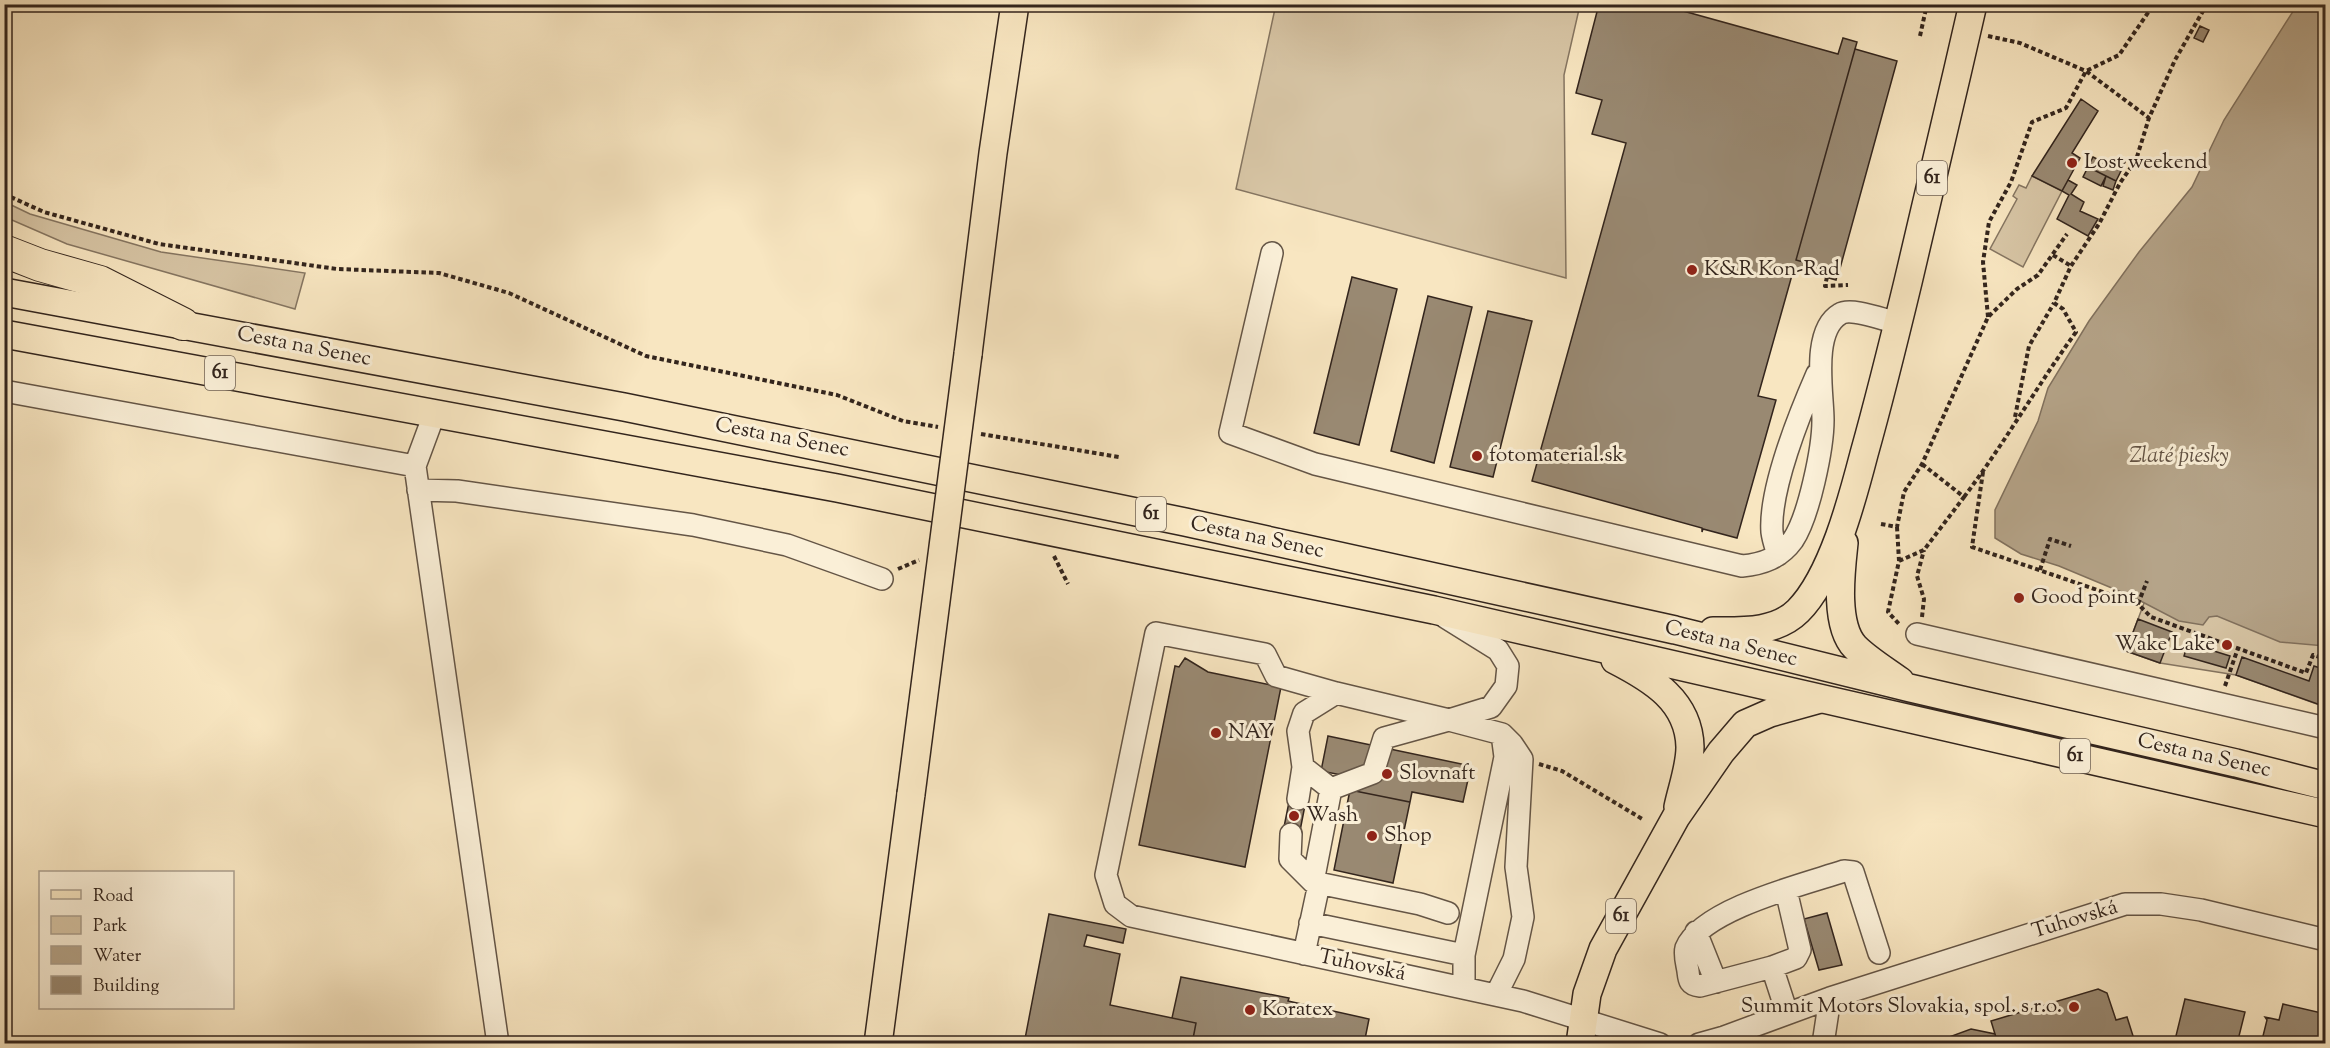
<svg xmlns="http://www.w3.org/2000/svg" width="2330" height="1048" font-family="'Sorts Mill Goudy',serif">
	<rect width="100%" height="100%" fill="#f8e6c1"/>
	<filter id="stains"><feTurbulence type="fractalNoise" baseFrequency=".00333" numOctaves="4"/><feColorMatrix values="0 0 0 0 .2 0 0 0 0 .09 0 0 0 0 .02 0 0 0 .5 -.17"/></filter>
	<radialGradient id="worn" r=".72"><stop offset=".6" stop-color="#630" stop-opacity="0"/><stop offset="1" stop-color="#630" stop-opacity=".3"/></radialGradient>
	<path fill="#d7c5a5" stroke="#857561" stroke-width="1.5" d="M1276 4 1580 5 1564 75 1566 278 1236 189Z
		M2032 176 2062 191 2023 267 1990 249 2017 199 2013 196 2019 185 2026 188Z
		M5 202 30 214 161 252 305 273 295 309 67 244 5 217Z
		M2152 582 2325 640V707L2236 675 2160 663 2126 651Z"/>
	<path fill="#b5a489" stroke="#81715e" stroke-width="1.5" d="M2297 5H2326L2325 646 2280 642 2217 616 2209 617 2203 625 2179 621 2131 596 2059 566 2021 554 1995 538V510L2038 421 2048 388 2089 321 2139 252 2192 187 2224 120Z"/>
	<path fill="#998972" stroke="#33251d" stroke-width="1.5" d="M1599 4H1658L1838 54 1843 38 1857 42 1796 260 1838 272 1836 280 1794 268 1758 396 1776 400 1737 538 1703 529 1702 532V528L1532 481 1626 143 1592 134 1602 100 1576 93Z
		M2200 26 2209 30 2203 42 2194 38Z
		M1855 49 1897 61 1839 272 1796 260Z
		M2081 99 2098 111 2072 153 2080 158 2062 191 2032 176Z
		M2093 157 2121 171 2116 181 2088 167Z
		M2117 158 2125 162 2121 171 2112 167Z
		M2088 167 2106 176 2101 186 2083 177Z
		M2106 176 2116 181 2113 190 2103 186Z
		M2068 180 2077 185 2071 194 2084 202 2080 211 2098 219 2088 236 2057 219 2069 195 2062 191Z
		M1352 277 1397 289 1359 445 1314 433Z
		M1428 296 1472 307 1434 463 1391 451Z
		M1488 311 1532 321 1493 477 1450 467Z
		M2138 619 2172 632 2160 663 2126 651Z
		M2188 643 2230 656 2226 668 2184 656Z
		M2242 657 2309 681 2314 666 2326 670V707L2236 675Z
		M1185 658 1208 672 1281 687 1245 867 1139 845 1175 666 1179 667Z
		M1328 736 1471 766 1463 802 1412 792 1410 802 1350 790 1352 777 1321 771Z
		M1350 790 1410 802 1393 883 1334 870Z
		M1290 797 1306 800 1299 836 1283 832Z
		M1827 913 1842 965 1819 970 1804 919Z
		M1049 914 1126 929 1123 943 1087 935 1084 946 1120 954 1110 1005 1196 1023 1192 1044H1024Z
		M1181 977 1289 998 1288 1001 1369 1019 1364 1044H1192L1196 1023 1172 1018Z
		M2098 989 2107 993 2116 1020 2127 1017 2134 1039 2120 1044H2110L2108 1038 2091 1044H1998L1991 1021Z
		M2185 999 2245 1012 2237 1044H2174Z
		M2283 1004 2326 1014V1044H2261L2267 1020 2265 1017 2279 1020Z
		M1971 1029 1995 1034 1998 1044H1946L1949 1037Z"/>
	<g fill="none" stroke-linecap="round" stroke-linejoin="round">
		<defs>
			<path id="minor" d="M1272 253 1230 433 1315 464 1742 566C1763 564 1780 558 1793 540 1809 516 1823 448 1823 420 1823 393 1811 331 1840 314 1851 307 1884 320 1898 323
				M4 391 415 466
				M435 412 415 466 498 1044
				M418 490 457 491 693 525 787 545 882 579
				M1778 555C1776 548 1773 540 1772 532 1769 490 1800 413 1817 374
				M1917 634 2326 728
				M1336 693 1276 676 1265 654 1156 633 1106 875 1115 904 1131 916 1523 1001 1660 1044
				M1331 789 1303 767 1298 731 1304 713 1336 693 1449 720 1491 707 1506 686 1508 666 1498 650 1445 617
				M1298 799 1303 767
				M1291 834 1290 859 1313 882
				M1786 890 1800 950 1796 958 1772 967 1700 986C1689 985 1689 980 1688 971 1687 964 1684 955 1686 948 1702 909 1805 884 1844 871L1853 872 1879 953
				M1448 913 1420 904 1313 882 1331 789 1373 773 1384 738 1449 720 1502 734 1512 744 1522 759 1516 867 1523 917 1514 959 1496 995
				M1310 923 1464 955V988
				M1696 932 1716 982
				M1304 954 1319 884
				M1464 955 1505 757 1502 734
				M1772 967 1787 1013
				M1699 1044 1724 1037 1830 998 2125 904H2161L2201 910 2326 940
				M1823 1044 1830 998"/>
			<path id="major" d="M4 292 624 407 1185 522 1675 630 1910 688 2236 763 2326 786
				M4 334 837 488 1434 610 2326 814
				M968 354 993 153 1015 4
				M1844 543C1841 571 1834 625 1855 647 1868 660 1885 670 1900 681
				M1713 631C1742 631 1776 633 1798 611 1832 577 1852 500 1864 454 1880 397 1894 340 1908 282 1929 190 1952 97 1973 4
				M1615 660C1652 679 1689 701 1690 747 1690 767 1682 788 1678 807
				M878 1044 911 794
				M1580 1044 1587 994 1603 949 1676 817 1721 752 1745 724 1770 713 1820 699"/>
			<path id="highway" d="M4 251 40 265 100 282 183 324"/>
		</defs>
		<use href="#minor" stroke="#645546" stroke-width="24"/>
		<use href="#major" stroke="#33251d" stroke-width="30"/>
		<use href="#highway" stroke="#33251d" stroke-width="34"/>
		<path stroke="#33251d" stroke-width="4" stroke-dasharray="4.5 3" stroke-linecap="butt" d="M1920 36 1927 4
			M1988 36 2020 43 2086 71 2149 118
			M4 194 44 212 159 244 337 269 439 273 509 293 646 356 837 395 903 421 938 427
			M2053 255 2071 266
			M1827 277 1825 286 1848 285
			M1988 317 1983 262 1989 222 2011 182 2032 122 2066 108 2086 71 2119 55 2154 4
			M2015 417 2029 346 2054 303
			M981 434 1119 457
			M1983 472 1972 547 2138 604 2151 617 2306 673 2313 655 2326 659
			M1964 497C2004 444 2037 386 2076 332L2063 309 2054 303 2071 266 2099 224 2120 183 2136 160 2149 118 2175 60 2207 4
			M1881 524 1897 527 1904 492 1922 464 1988 317 2017 289 2038 275 2067 234
			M1897 527 1899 561 1888 612 1900 625
			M1054 556 1068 584
			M1899 561 1924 550 1964 497 1922 464
			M898 569 919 560
			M2040 570 2050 539 2071 546
			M2138 604 2147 581
			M1922 617 1924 599 1917 576 1924 550
			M2225 686 2238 648
			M1539 764 1562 771 1644 820"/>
		<use href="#minor" stroke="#faefd7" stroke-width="21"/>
		<use href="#major" stroke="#f8e6c1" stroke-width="27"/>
		<use href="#highway" stroke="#f8e6c1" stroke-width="32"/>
		<defs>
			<path id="major-bridge" d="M911 794 968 354"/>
		</defs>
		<use href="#major-bridge" stroke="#33251d" stroke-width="30" stroke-linecap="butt"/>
		<use href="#major-bridge" stroke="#f8e6c1" stroke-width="27"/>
	</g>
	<g fill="#8f2418" stroke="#faefd7" stroke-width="2">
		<circle cx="2072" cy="163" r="6"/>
		<circle cx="1692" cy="270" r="6"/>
		<circle cx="1477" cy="456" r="6"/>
		<circle cx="2019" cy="598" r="6"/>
		<circle cx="2227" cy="645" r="6"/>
		<circle cx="1216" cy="733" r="6"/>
		<circle cx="1387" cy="774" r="6"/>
		<circle cx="1294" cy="816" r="6"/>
		<circle cx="1372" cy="836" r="6"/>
		<circle cx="2074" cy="1007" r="6"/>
		<circle cx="1250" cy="1010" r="6"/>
	</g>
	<g text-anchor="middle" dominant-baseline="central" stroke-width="6" stroke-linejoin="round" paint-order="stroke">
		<g fill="#faefd7" stroke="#6f6255" stroke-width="1.5">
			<rect x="1917" y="161" width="30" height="34" rx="4.5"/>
			<rect x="205" y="356" width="30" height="34" rx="4.5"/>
			<rect x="1136" y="497" width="30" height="34" rx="4.5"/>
			<rect x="2060" y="739" width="30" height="34" rx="4.5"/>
			<rect x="1606" y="899" width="30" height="34" rx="4.5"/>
		</g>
		<g font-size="20" font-weight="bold" fill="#33251d">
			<text x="1932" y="178">61</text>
			<text x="220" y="373">61</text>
			<text x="1151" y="514">61</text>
			<text x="2075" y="756">61</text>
			<text x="1621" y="916">61</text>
		</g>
		<g font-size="21" fill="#33251d" stroke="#faefd7" text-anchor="start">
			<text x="2084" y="163">Lost weekend</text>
			<text x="1704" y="270">K&amp;R Kon-Rad</text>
			<text x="1489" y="456">fotomaterial.sk</text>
			<text x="2031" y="598">Good point</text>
			<text x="2215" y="645" text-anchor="end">Wake Lake</text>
			<text x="1228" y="733">NAY</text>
			<text x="1399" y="774">Slovnaft</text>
			<text x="1306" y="816">Wash</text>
			<text x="1384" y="836">Shop</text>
			<text x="2062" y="1007" text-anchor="end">Summit Motors Slovakia, spol. s r.o.</text>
			<text x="1262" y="1010">Koratex</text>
		</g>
		<g font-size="21" fill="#33251d" stroke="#faefd7">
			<text transform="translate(304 347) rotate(11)">Cesta na Senec</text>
			<text transform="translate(782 438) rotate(11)">Cesta na Senec</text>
			<text transform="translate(1257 538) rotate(12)">Cesta na Senec</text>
			<text transform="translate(1731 644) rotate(14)">Cesta na Senec</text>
			<text transform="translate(2204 756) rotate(13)">Cesta na Senec</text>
			<text transform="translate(2075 920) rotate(-17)">Tuhovská</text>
			<text transform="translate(1362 966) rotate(12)">Tuhovská</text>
		</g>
		<g font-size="22" font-style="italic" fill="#605143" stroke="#faefd7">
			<text x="2179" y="457">Zlaté piesky</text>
		</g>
	</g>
	<rect width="2330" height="1048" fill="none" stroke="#f8e6c1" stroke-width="24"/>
	<rect x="6" y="6" width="2318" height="1036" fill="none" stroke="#33251d" stroke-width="3"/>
	<rect x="12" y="12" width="2306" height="1024" fill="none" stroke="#33251d" stroke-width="1.5"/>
	<rect x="39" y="871" width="195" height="138" fill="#faefd7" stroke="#aa9e8d" stroke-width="1.5"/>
	<rect x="51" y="890" width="30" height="9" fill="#f8e6c1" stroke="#aa9e8d" stroke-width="1.5"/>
	<text x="93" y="901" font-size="18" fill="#33251d">Road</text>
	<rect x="51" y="916" width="30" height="18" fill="#d7c5a5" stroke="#aa9e8d" stroke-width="1.5"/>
	<text x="93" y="931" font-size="18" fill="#33251d">Park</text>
	<rect x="51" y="946" width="30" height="18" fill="#b5a489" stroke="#aa9e8d" stroke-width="1.5"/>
	<text x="93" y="961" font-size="18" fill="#33251d">Water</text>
	<rect x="51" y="976" width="30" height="18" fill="#998972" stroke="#aa9e8d" stroke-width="1.5"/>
	<text x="93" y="991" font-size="18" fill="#33251d">Building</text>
	<rect width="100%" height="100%" filter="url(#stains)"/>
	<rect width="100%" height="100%" fill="url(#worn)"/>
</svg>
